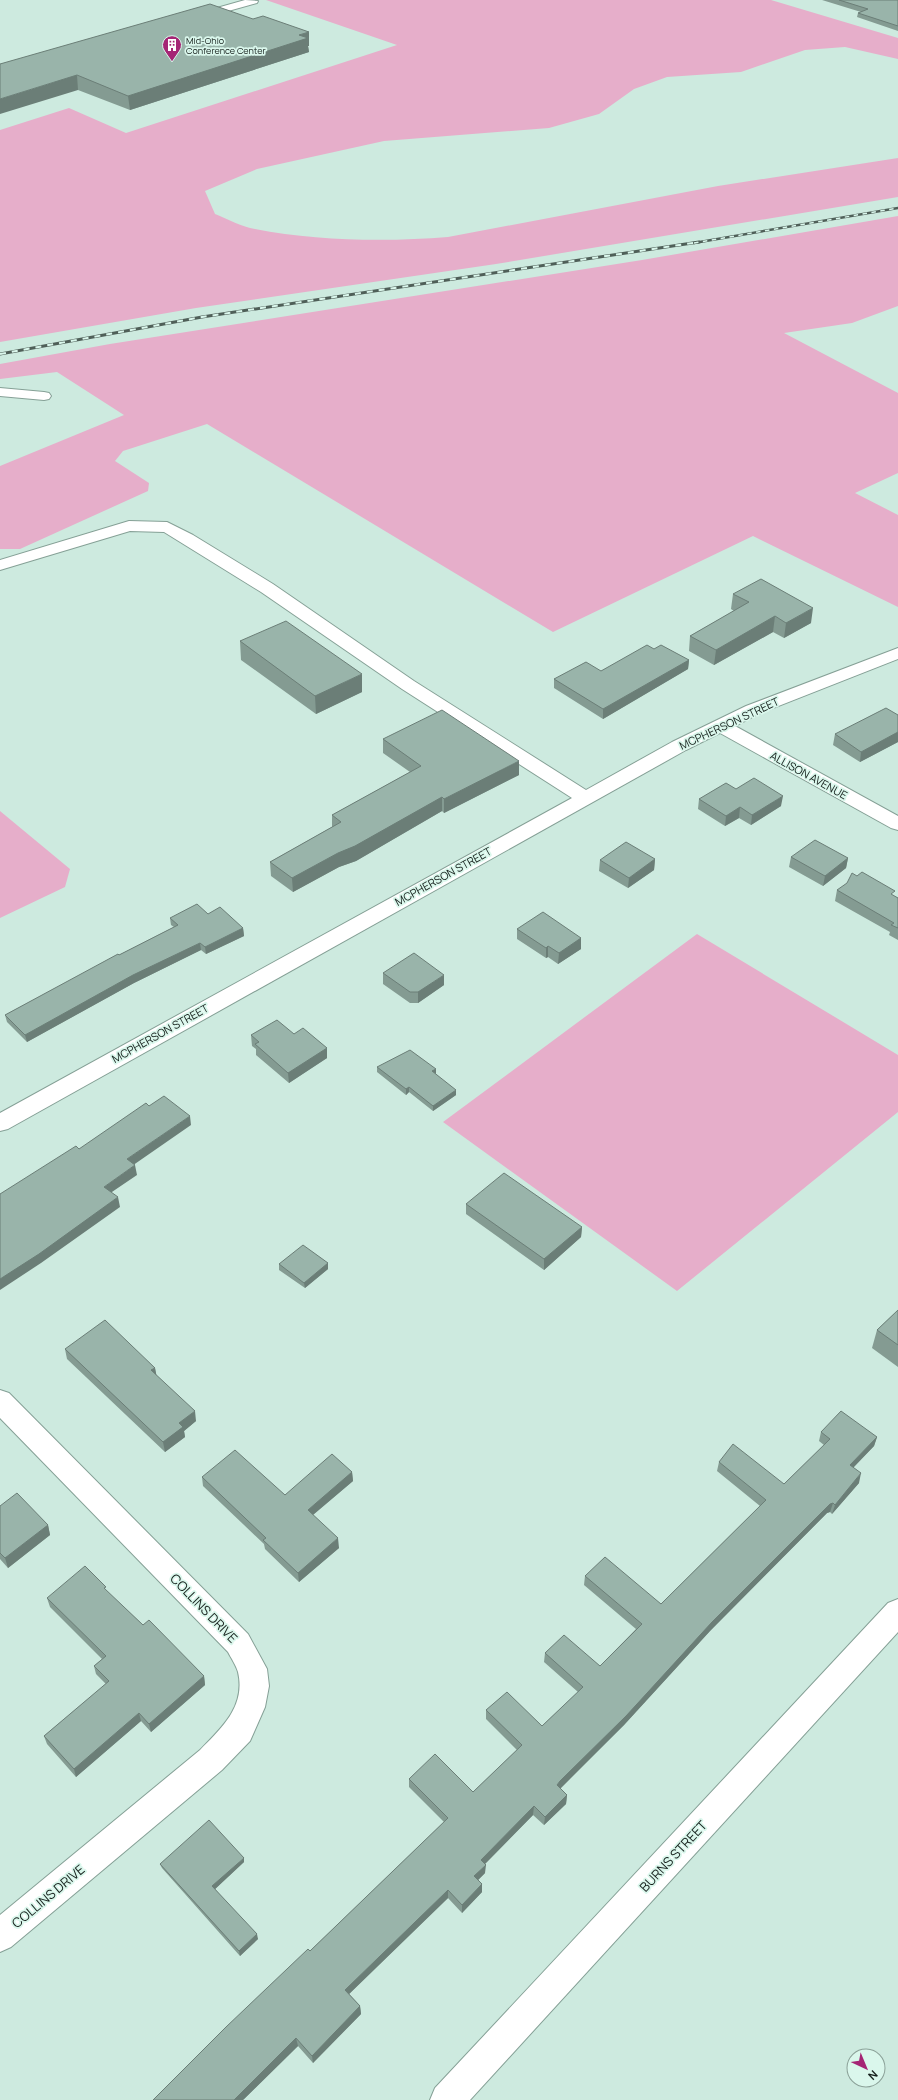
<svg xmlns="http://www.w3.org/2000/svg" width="898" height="2100" font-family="Manrope,sans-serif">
	<rect width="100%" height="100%" fill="#cdeadf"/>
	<path fill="#e6aeca" d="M266 0H771L898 38V59L845 47 805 50 741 72 667 77 634 89 599 114 549 128 384 141 257 169 205 191 215 214C228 219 242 227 255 229 316 241 387 242 448 237L718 186 898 158V197L496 264 196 308 0 342V130L69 108 126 133 397 45Z
		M898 216V306L852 323 784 333 898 393V473L855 493 898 515V607L753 536 553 632 207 424 123 451 115 461 149 483 148 491 20 549H0V466L124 415 57 372 0 379V364L110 344 642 260Z
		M0 811 70 869 65 887 0 918Z
		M697 934 898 1055V1112L677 1291 443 1122Z"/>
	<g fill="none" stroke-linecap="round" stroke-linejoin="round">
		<defs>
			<path id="minor" d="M245 0 258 1 257 3 196 20 191 17 192 15Z
				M0 388 44 392 49 393 51 396 49 399 44 400 0 396Z
				M129 521 167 522 193 535 273 584 414 681 586 790 672 742 746 706 898 648V659L758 714 735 726 898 816V830L891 828 720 733 686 750 8 1129 0 1131V1113L572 798 402 689 261 592 164 532 130 531 0 570V560Z
				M0 1390 9 1393 248 1634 267 1669 269 1686 265 1707 250 1741 222 1770 11 1947 0 1952V1915L200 1750C222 1728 246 1706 238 1672 236 1665 231 1658 228 1652L0 1418Z
				M898 1599V1632L470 2100H430L435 2088 888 1603Z"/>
		</defs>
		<use href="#minor" stroke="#85a096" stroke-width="2"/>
		<use href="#minor" fill="#fff" fill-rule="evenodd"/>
		<defs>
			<path id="rail-far1" d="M694 243 898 208"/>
			<path id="rail" d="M0 354 202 317 699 242"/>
		</defs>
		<use href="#rail-far1" stroke="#4f5f58" stroke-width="2.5"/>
		<use href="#rail" stroke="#4f5f58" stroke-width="3"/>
		<use href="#rail-far1" stroke="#daf7ec" stroke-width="1.5" stroke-dasharray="4.5" stroke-linecap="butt"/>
		<use href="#rail" stroke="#daf7ec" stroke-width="2" stroke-dasharray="6" stroke-linecap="butt"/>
	</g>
	<path fill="#849b92" d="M822 0H898V31L857 17 858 13 861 12Z
		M253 19 309 32V46H308L309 52 130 110 78 90 0 64Z
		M733 594 811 623 784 638 773 632 714 665 689 651 690 636 734 611 731 609Z
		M240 641 362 692 316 714 241 660Z
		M654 649 689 660 688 669 603 719 554 688V679L601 671Z
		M898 715V742L860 762 833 745 835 734Z
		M383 739 519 775 444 813 442 811 356 861 339 867 293 892 271 876 270 862 332 827V815L410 772 383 753Z
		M736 789 781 806 751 825 739 818 725 826 698 809 699 799Z
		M791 857 848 858 846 868 823 886 789 867Z
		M655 859 654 870 628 888 599 871 600 860Z
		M837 890 894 896 898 898V940L889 935 890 932 835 901Z
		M208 914 243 928 244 936 206 954 201 950 134 983 27 1042 7 1022 5 1015 119 955 174 927 171 925 170 918Z
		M517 929 581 938V949L558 964 548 957 546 958 517 939Z
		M383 973 444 985 418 1003H410L383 984Z
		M294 1034 327 1048V1058L289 1083 256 1055V1049L252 1046 251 1035Z
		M377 1067 436 1069V1074L456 1095 433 1111 409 1092 406 1095 377 1072Z
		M466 1204 582 1227 581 1237 544 1270 466 1214Z
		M328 1263V1269L305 1288 279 1270V1264Z
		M898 1310V1367L872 1348 877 1330Z
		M65 1349 155 1368 156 1375 196 1421 184 1431 185 1437 165 1452 67 1359Z
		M821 1432 877 1437 874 1446 853 1468 859 1483 832 1514 830 1512 827 1513 710 1631 624 1725 560 1788 567 1795 566 1804 544 1825 533 1815 485 1864V1873L478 1880 482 1884V1892L462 1913 448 1898 349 1994 360 2006 361 2014 313 2063 298 2046 243 2100 310 1951 444 1822 409 1787V1779L473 1792 517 1750 486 1719V1710L542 1726 578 1692 544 1662 545 1653 600 1666 636 1629 584 1585 585 1576 661 1604 760 1506 717 1471 719 1462 784 1484 824 1445 819 1441Z
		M352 1472 353 1481 313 1515 339 1548 299 1582 265 1549 264 1544 203 1486 202 1477 285 1495Z
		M0 1506 48 1525 50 1535 8 1568 0 1559Z
		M107 1592 143 1625 204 1676 205 1685 151 1732 141 1721 76 1777 47 1744 44 1736 106 1684 96 1674 94 1666 102 1659 50 1607 47 1598Z
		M244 1862 215 1889 258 1939 240 1956 162 1868 160 1864Z"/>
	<path fill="#6b7e77" d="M309 32V46H308L309 52 130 110 128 96Z
		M77 75 78 90 0 114V99Z
		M813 608 811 623 784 638 786 623Z
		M775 616 773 632 714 665 716 650Z
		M689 660 688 669 603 719V709Z
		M362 674V692L316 714 315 696Z
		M898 732V742L860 762 861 752Z
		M519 761V775L444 813V799Z
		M783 796 781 806 751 825 752 815Z
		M442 797V811L356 861 339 867 293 892 292 878Z
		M740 807 739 818 725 826 726 816Z
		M848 858 846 868 823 886 825 876Z
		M655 859 654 870 628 888 629 878Z
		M243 928 244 936 206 954 205 947Z
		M581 938V949L558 964 559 953Z
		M200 943 201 950 134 983 27 1042 25 1035 133 975Z
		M548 946V957L546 958V948Z
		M444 975V985L418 1003V992Z
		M327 1048V1058L289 1083 288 1073Z
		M436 1069V1074L432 1071Z
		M409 1087V1092L406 1095V1089Z
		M456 1090V1095L433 1111V1106Z
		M190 1116 191 1125 129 1168 127 1159Z
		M135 1165 137 1175 106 1196 104 1187Z
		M118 1197 120 1207 41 1263 0 1290V1279Z
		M582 1227 581 1237 544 1270V1259Z
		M328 1263V1269L305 1288 304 1283Z
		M155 1368 157 1378 151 1370Z
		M195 1411 196 1421 184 1431 185 1437 165 1452 163 1442 179 1423Z
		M877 1437 874 1446 847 1474 850 1465Z
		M352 1472 353 1481 308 1519V1510Z
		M861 1473 859 1483 832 1514 835 1505Z
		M833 1503 830 1512 827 1513 710 1631 624 1725 559 1790 557 1785 560 1781 712 1622 830 1504Z
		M48 1525 50 1535 8 1568 5 1558Z
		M338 1538 339 1548 299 1582 298 1573Z
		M204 1676 205 1685 151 1732 149 1724Z
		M139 1713 141 1721 76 1777 74 1769Z
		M567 1795 566 1804 544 1825 545 1817Z
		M534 1806 533 1815 481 1868V1860Z
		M244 1858V1862L213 1891 212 1886Z
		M486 1865 485 1873 474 1884V1876Z
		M482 1884V1892L462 1913V1905Z
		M448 1890V1898L346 1997 345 1990Z
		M257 1934 258 1939 240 1956 239 1951Z
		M360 2006 361 2014 313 2063 312 2056Z
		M296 2038 298 2046 243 2100H234Z"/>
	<path fill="#99b4aa" stroke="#6b7e77" d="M839 0H898V26L858 13 868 9Z
		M210 4 253 19 263 16 309 32 299 35 308 38 128 96 77 75 0 99V64Z
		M761 579 813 608 786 623 775 616 716 650 690 636 749 602 733 594Z
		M286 621 362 674 315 696 240 641Z
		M647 645 654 649 661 645 689 660 603 709 554 679 586 662 601 671Z
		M886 708 898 715V732L861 752 835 734Z
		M442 710 519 761 444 799 442 797 355 846 338 853 292 878 270 862 341 822 332 815 421 766 383 739Z
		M754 778 783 796 752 815 740 807 726 816 699 799 726 783 736 789Z
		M815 840 848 858 825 876 791 857Z
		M626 842 655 859 629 878 600 860Z
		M862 872 895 891 891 894 898 898V928L891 925 894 923 837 890 847 883 852 873 857 876Z
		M197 904 208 914 220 907 243 928 205 947 200 943 133 975 25 1035 5 1015 118 954 119 955 178 925 170 918Z
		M543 912 581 938 559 953 548 946 546 948 517 929Z
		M414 953 444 975 418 992H410L383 973Z
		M277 1020 294 1034 303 1028 327 1048 288 1073 255 1044 259 1042 251 1035Z
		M410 1050 436 1069 432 1071 456 1090 433 1106 409 1087 406 1089 377 1067Z
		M164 1096 190 1116 127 1159 135 1165 104 1187 118 1197 39 1254 0 1279V1194L76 1146 79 1149 146 1103 149 1106Z
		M504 1173 582 1227 544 1259 466 1204Z
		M303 1245 328 1263 304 1283 279 1264Z
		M898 1310V1345L877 1330Z
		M105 1320 155 1368 151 1370 195 1411 179 1423 183 1427 163 1442 65 1349Z
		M841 1411 877 1437 850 1465 861 1473 835 1505 833 1503 830 1504 712 1622 626 1716 560 1781 557 1785 567 1795 545 1817 534 1806 481 1860 486 1865 474 1876 482 1884 462 1905 448 1890 345 1990 360 2006 312 2056 296 2038 234 2100H153L226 2027 308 1949 310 1951 448 1818 409 1779 435 1754 473 1792 522 1745 486 1710 507 1692 542 1726 583 1687 545 1653 564 1635 600 1666 642 1624 585 1576 605 1557 661 1604 766 1500 719 1462 733 1444 784 1484 830 1439 821 1432Z
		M235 1450 285 1495 332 1454 352 1472 308 1510 338 1538 298 1573 263 1540 266 1538 202 1477Z
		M17 1493 48 1525 5 1558 0 1553V1506Z
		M85 1566 106 1587 104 1588 143 1625 149 1620 204 1676 149 1724 139 1713 74 1769 44 1736 109 1681 94 1666 106 1656 47 1598Z
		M209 1820 244 1858 212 1886 257 1934 239 1951 160 1864Z"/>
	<defs>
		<symbol id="building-pin" viewBox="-11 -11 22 30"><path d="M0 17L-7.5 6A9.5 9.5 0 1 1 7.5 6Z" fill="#a52575" stroke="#daf7ec"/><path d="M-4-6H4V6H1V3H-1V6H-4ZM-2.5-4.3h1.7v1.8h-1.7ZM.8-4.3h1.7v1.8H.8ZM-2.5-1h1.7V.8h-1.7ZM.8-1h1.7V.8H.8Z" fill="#fff"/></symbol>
	</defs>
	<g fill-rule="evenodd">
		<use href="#building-pin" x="161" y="34" width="22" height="30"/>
	</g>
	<g text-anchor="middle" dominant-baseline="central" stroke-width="3.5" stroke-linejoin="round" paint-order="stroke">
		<g font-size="9" fill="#151f1b" stroke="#daf7ec" text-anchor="start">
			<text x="186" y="40">Mid-Ohio<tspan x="186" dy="10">Conference Center</tspan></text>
		</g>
		<g font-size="11" fill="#151f1b" stroke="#daf7ec">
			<text transform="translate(729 723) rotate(-25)">MCPHERSON STREET</text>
			<text transform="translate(809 775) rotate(29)">ALLISON AVENUE</text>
			<text transform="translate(443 876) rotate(-29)">MCPHERSON STREET</text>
			<text transform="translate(160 1033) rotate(-29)">MCPHERSON STREET</text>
		</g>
		<g font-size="13" fill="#151f1b" stroke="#daf7ec">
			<text transform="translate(204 1608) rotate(46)">COLLINS DRIVE</text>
			<text transform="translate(673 1856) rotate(-47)">BURNS STREET</text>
			<text transform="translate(48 1896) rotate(-40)">COLLINS DRIVE</text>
		</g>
	</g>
	<g transform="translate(866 2068) rotate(136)"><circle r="19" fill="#daf7ec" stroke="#8ba198"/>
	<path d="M0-3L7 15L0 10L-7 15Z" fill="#a52575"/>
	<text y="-6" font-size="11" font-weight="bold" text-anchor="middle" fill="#151f1b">N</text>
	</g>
</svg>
